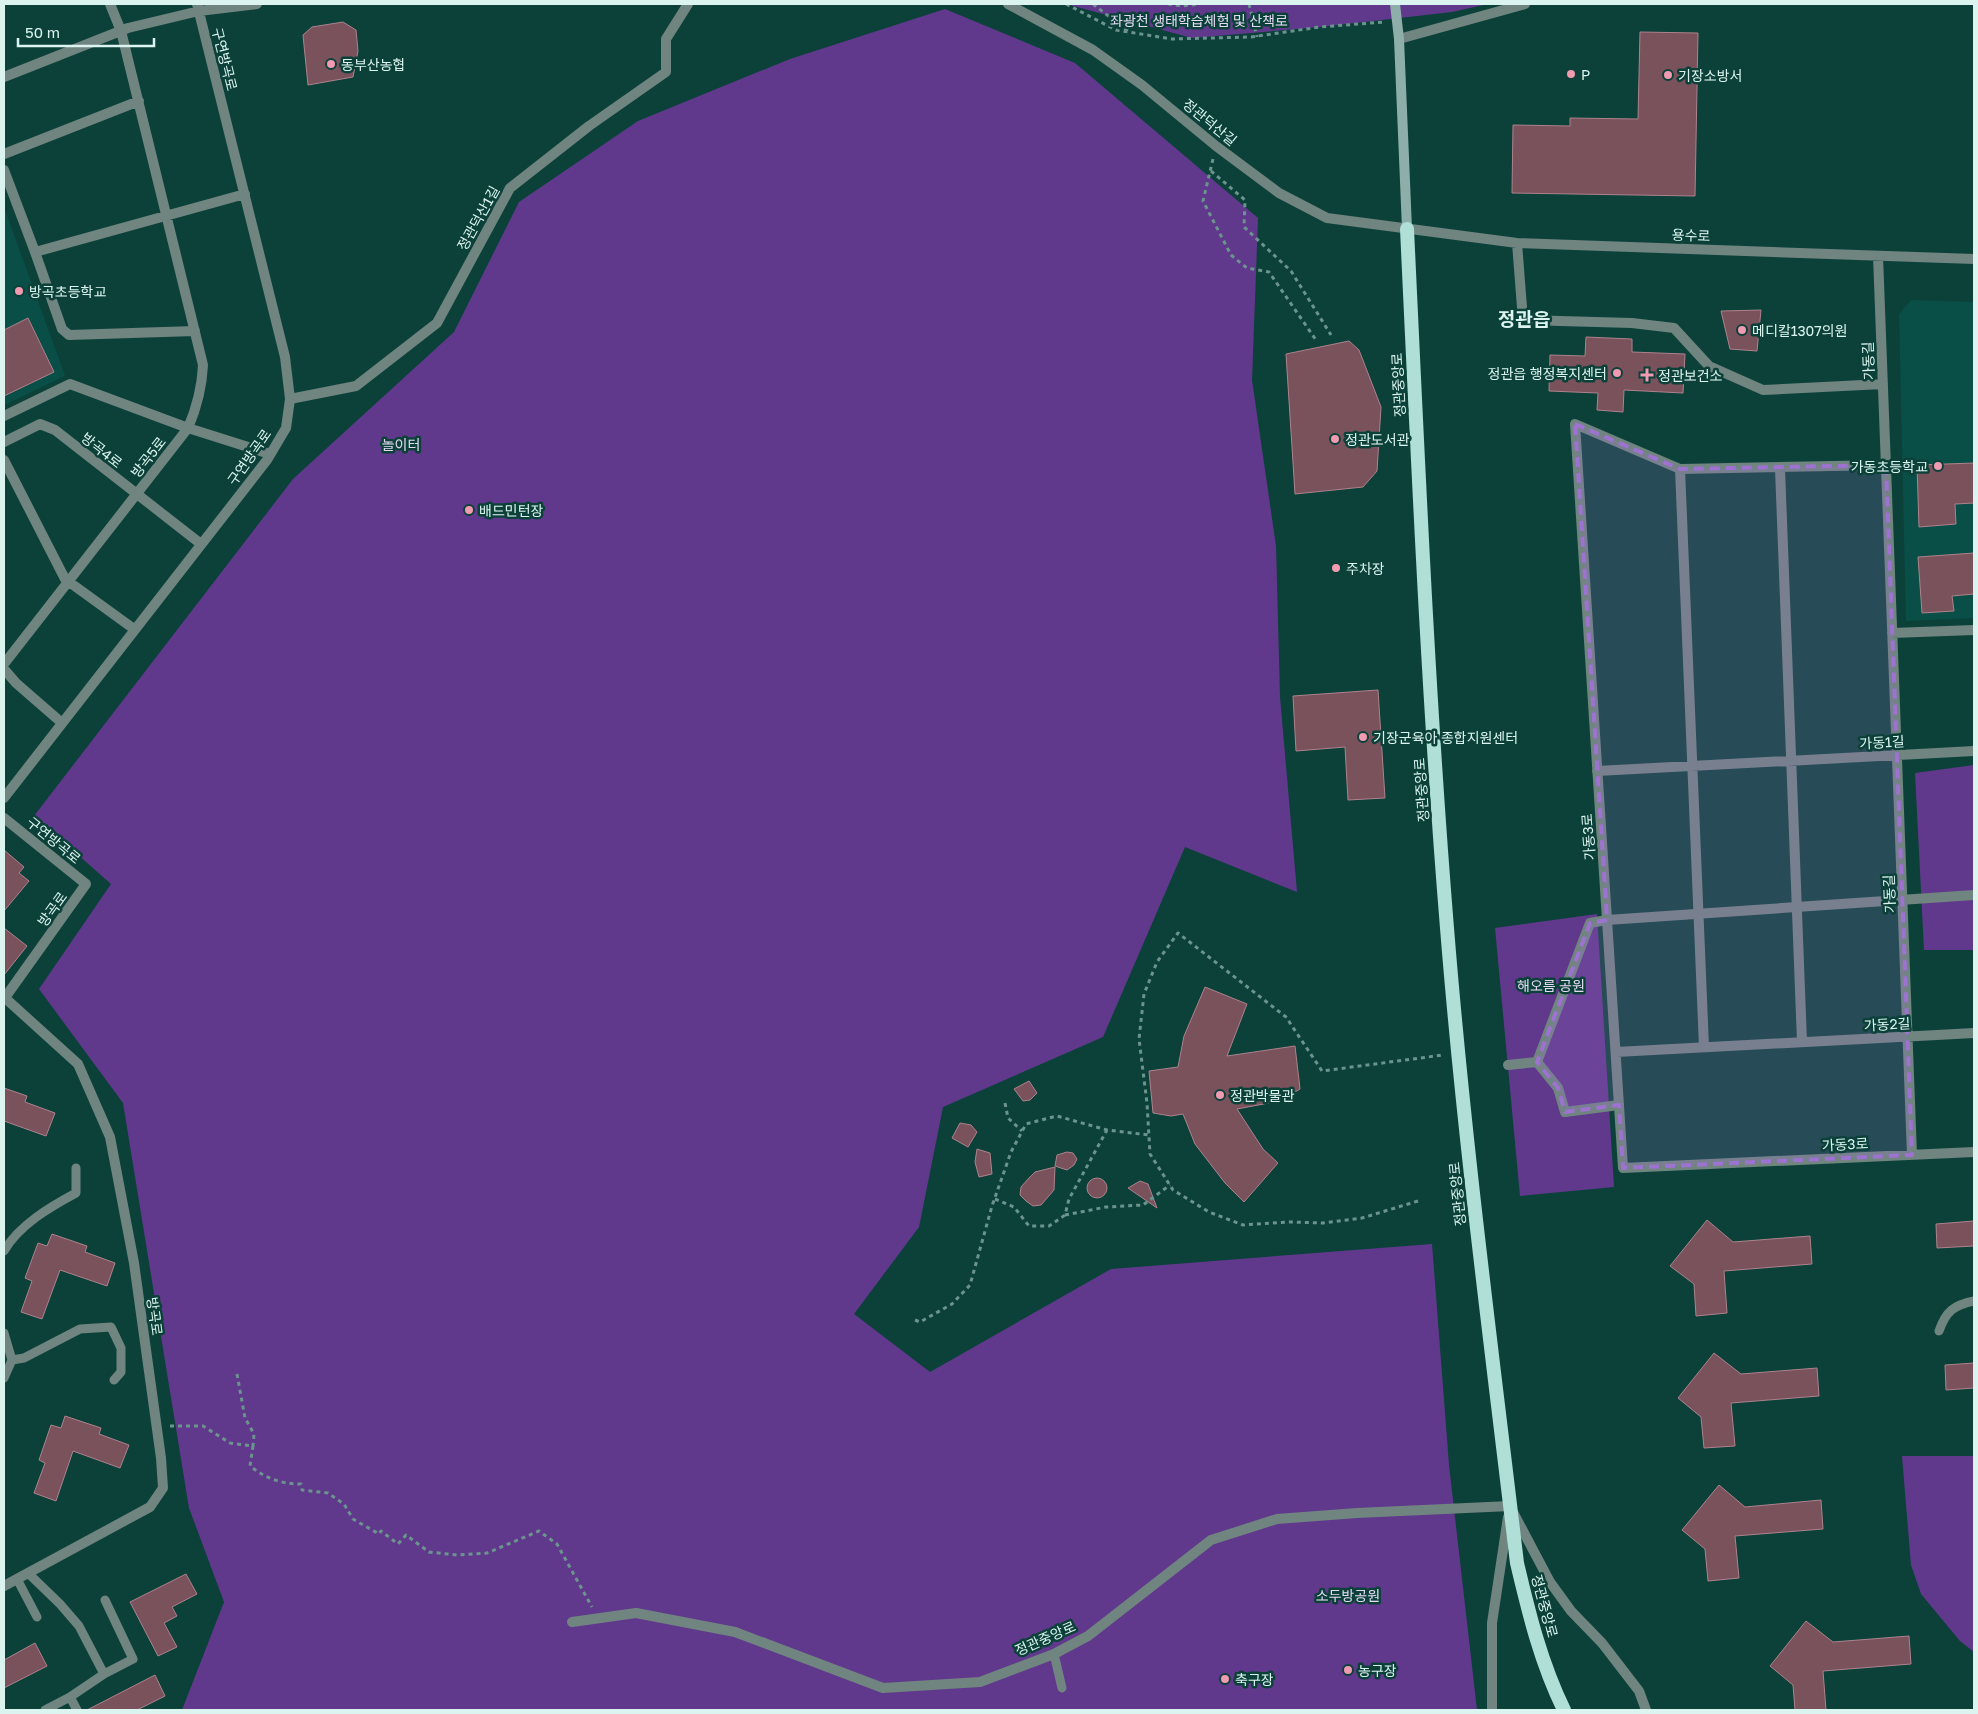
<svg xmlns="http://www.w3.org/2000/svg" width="1978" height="1714" font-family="'Golos Text','Noto Sans KR',sans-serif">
	<rect width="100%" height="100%" fill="#0c413a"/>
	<path fill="#094f47" d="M4 207 65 376 4 405Z
		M1911 300 1974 302V618L1906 621 1899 314Z"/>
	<path fill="#60398d" d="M1066 4H1488L1452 12 1320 27 1192 38Z
		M945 9 1075 63 1258 218 1252 380 1276 546 1280 697 1297 892 1185 847 1103 1037 943 1107 919 1227 854 1314 930 1372 1111 1269 1432 1244 1449 1465 1477 1710H182L224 1602 189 1508 123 1103 39 989 111 884 34 816 293 479 454 332 519 202 638 121 790 59Z
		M1974 765V950H1924L1915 773Z
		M1597 914 1614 1187 1520 1196 1495 928Z
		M1902 1456H1974V1652L1960 1641 1921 1594 1911 1565Z"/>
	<path fill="#79525c" stroke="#ae828d" d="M343 22 356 30 358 51 353 77 308 85 303 35 312 27Z
		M1640 32 1698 33 1695 196 1512 193 1513 125 1570 126V118L1638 119Z
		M1761 310 1757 351 1730 349 1721 311Z
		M28 318 54 372 4 396V330Z
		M1586 337 1632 339V352L1685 354 1683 393 1624 390 1623 412 1597 410 1598 393 1549 391 1550 355 1585 356Z
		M1349 341 1359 350 1381 407 1377 471 1363 487 1295 494 1286 354Z
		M1974 463V503L1955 504 1956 524 1919 527 1917 465Z
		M1974 553V594L1952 596 1954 611 1922 613 1918 557Z
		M1378 690 1385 798 1348 800 1345 747 1296 751 1293 696Z
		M4 850 24 867 19 873 29 881 4 911Z
		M4 928 27 946 4 975Z
		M1205 987 1247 1004 1227 1056 1295 1046 1300 1089 1280 1101 1237 1109 1263 1149 1278 1163 1244 1202 1225 1183 1195 1144 1183 1114 1171 1116 1153 1113 1149 1071 1178 1067 1184 1036Z
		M1029 1081 1037 1093 1030 1100 1023 1101 1014 1089Z
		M4 1088 27 1096 25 1102 55 1113 46 1136 4 1121Z
		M960 1123 971 1125 977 1132 968 1147 952 1138Z
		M977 1149 990 1153 992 1174 979 1177 975 1162Z
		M1067 1152 1073 1153 1077 1159 1074 1165 1067 1170 1055 1166 1057 1155Z
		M1055 1167 1054 1190 1048 1197 1041 1205 1033 1206 1026 1201 1020 1195 1021 1187 1029 1178 1035 1172Z
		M1087 1188a10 10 0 1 1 20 0a10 10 0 1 1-20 0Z
		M1140 1181 1148 1184 1157 1208 1128 1188Z
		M1707 1220 1733 1242 1810 1236 1812 1264 1724 1271 1727 1313 1696 1316 1694 1284 1670 1266Z
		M1974 1221V1246L1937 1248 1936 1224Z
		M52 1234 87 1246 85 1252 115 1263 107 1286 60 1270 42 1319 21 1312 32 1281 25 1278 38 1243 47 1246Z
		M1714 1353 1741 1374 1817 1368 1819 1396 1731 1403 1735 1446 1704 1448 1701 1417 1678 1398Z
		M1974 1363V1388L1946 1390 1945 1365Z
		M65 1416 101 1428 99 1434 129 1445 120 1468 73 1451 56 1501 34 1493 45 1463 39 1460 51 1425 61 1428Z
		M1719 1485 1745 1507 1821 1500 1823 1529 1735 1536 1739 1578 1708 1581 1705 1549 1682 1530Z
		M186 1574 197 1594 172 1607 177 1616 164 1623 177 1647 158 1656 130 1602Z
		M1806 1621 1833 1642 1909 1636 1911 1664 1823 1671 1826 1710H1795L1793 1685 1770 1666Z
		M35 1643 47 1666 4 1688V1660Z
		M155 1675 165 1696 137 1710H87Z"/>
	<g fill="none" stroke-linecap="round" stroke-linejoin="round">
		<path stroke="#6c948e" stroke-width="3" stroke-dasharray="4 4" stroke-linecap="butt" d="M1066 4 1116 30 1172 39 1251 37 1320 27 1384 22
			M1093 4 1129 32
			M1168 4 1182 6 1200 4
			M1249 4 1257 37
			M1213 159 1203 201 1231 255 1247 268 1269 272 1316 340
			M1211 171 1245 200 1244 227 1291 271 1331 335
			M1005 1103 1008 1118 1022 1131
			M995 1199 1014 1207 1029 1226H1049L1065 1215 1069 1199 1107 1130
			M1418 1201 1362 1218 1323 1223 1290 1222 1243 1225 1209 1212 1173 1190 1150 1154 1147 1103 1139 1039 1144 994 1157 962 1178 933 1286 1017 1322 1071 1443 1055
			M1065 1215 1106 1207 1143 1205 1170 1185
			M915 1320 920 1322 952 1304 970 1285 992 1206 1011 1152 1026 1124 1057 1116 1107 1130 1149 1135
			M237 1374 245 1418 254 1434 253 1446
			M170 1426H203L230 1443 253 1446 250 1466C265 1478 281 1484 301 1484L302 1490 328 1493 344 1504 353 1519 379 1534 381 1531 398 1544 406 1535 429 1552 457 1555 487 1553 539 1531 557 1544 592 1607"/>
		<path stroke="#708480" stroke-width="9" d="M4 1251C19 1225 50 1207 76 1193V1168
			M1939 1331C1946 1311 1954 1305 1974 1301
			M4 1333 12 1360 4 1378
			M12 1360 24 1358 80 1329 111 1327 121 1348V1372L114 1380
			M28 1573 60 1604 79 1626 104 1674 133 1659 105 1600
			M17 1579 37 1617
			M1054 1654 1062 1688
			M70 1697 77 1710
			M45 1710 70 1697 104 1674"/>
		<path stroke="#708480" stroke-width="10" d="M4 416 70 384 188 428 270 454
			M1537 1062 1590 923 1607 920 1974 895
			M1537 1062 1558 1088 1565 1112 1619 1105
			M1508 1065 1537 1062"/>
		<path stroke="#708480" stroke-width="10" d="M1008 4 1093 50 1142 85 1216 146 1279 193 1327 218 1517 243 1974 259
			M4 77 128 28 199 11 257 4
			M4 154 139 101
			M4 170 35 252 245 194
			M1517 243 1523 320 1632 323 1674 328 1709 366 1763 390 1883 384
			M35 252 62 329 69 335 195 331
			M1878 256 1912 1155
			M290 399 356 386 437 323 510 188 589 126 666 72V39L688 4
			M4 442 40 424 55 430 201 544
			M4 460 65 579 134 629
			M1886 465 1680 469 1575 424 1623 1168 1974 1152
			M1680 469 1704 1047
			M1780 469 1802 1042
			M1892 633 1974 630
			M4 664 188 428C197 407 202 388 203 365L121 31 110 4
			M4 669 16 683 62 723
			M1597 771 1974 751
			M4 798 267 460 286 428 290 399 285 357 197 4
			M4 818 86 884 4 999
			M4 997 78 1064 110 1137 134 1263 161 1458 163 1488 150 1507 4 1586
			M1616 1052 1974 1033
			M1513 1512 1550 1582 1571 1611 1602 1643 1639 1691 1646 1710
			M572 1622 636 1613 735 1632 883 1688 980 1682 1054 1654 1088 1636 1211 1540 1277 1519 1357 1513 1510 1506
			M1492 1710V1623L1508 1517"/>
		<path stroke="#708480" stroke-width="10" d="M1399 39 1525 4"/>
		<path stroke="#8eafa9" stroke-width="10" d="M1395 4 1399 39 1407 229"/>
		<path stroke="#afdfd6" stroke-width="14" d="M1407 229C1418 462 1428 695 1447 928 1464 1140 1492 1352 1517 1563 1529 1614 1541 1663 1564 1710"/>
	</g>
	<path fill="#9d72d0" fill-opacity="0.2" stroke="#9d72d0" stroke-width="4" stroke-dasharray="10 6" stroke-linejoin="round" d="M1575 424 1680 469 1886 465 1912 1155 1623 1168 1619 1105 1565 1112 1558 1088 1537 1062 1590 923 1607 920Z"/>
	<g fill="#f19ab1" stroke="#0c413a" stroke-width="2">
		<circle cx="331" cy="64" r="5"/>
		<circle cx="1571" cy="74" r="5"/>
		<circle cx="1668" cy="75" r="5"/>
		<circle cx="19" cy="291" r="5"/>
		<circle cx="1742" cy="330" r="5"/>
		<circle cx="1617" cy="373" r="5"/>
		<path d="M1644.5 367.5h5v5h5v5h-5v5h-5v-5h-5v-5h5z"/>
		<circle cx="1335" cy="439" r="5"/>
		<circle cx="1938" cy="466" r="5"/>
		<circle cx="469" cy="510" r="5"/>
		<circle cx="1336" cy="568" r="5"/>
		<circle cx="1363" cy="737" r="5"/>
		<circle cx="1220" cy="1095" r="5"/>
		<circle cx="1348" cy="1670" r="5"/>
		<circle cx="1225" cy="1679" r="5"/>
	</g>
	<g text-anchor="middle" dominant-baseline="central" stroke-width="5" stroke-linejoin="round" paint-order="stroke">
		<g font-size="14" fill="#e3daf3" stroke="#0c413a">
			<text x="1199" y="20">좌광천 생태학습체험 및 산책로</text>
			<text x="401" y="444">놀이터</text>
			<text x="1551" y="985">해오름 공원</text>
			<text x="1348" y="1595">소두방공원</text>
		</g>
		<g font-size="14" fill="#dbf4ef" stroke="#0c413a">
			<text transform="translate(225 59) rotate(76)">구연방곡로</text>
			<text transform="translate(1210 122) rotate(39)">정관덕산길</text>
			<text transform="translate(478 218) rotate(-61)">정관덕산1길</text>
			<text transform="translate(1691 235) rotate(2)">용수로</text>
			<text transform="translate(1868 361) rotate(-92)">가동길</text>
			<text transform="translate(1398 385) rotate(-93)">정관중앙로</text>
			<text transform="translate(102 450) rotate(38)">방곡4로</text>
			<text transform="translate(148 457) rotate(-52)">방곡5로</text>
			<text transform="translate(249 457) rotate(-55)">구연방곡로</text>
			<text transform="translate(1882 742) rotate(-3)">가동1길</text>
			<text transform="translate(1421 790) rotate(-94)">정관중앙로</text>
			<text transform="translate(1588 837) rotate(-94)">가동3로</text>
			<text transform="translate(54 840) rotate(39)">구연방곡로</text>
			<text transform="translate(1889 894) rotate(-92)">가동길</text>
			<text transform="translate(52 909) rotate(-54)">방곡로</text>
			<text transform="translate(1887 1024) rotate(-3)">가동2길</text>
			<text transform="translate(1845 1144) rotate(-3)">가동3로</text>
			<text transform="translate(1457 1194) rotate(-96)">정관중앙로</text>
			<text transform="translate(155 1316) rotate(82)">방곡로</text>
			<text transform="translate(1545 1606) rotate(75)">정관중앙로</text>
			<text transform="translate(1045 1638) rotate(-24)">정관중앙로</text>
		</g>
		<g font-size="14" fill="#dbf4ef" stroke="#0c413a" text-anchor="start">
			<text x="341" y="64">동부산농협</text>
			<text x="1581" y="74">P</text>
			<text x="1678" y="75">기장소방서</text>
			<text x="29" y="291">방곡초등학교</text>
			<text x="1752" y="330">메디칼1307의원</text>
			<text x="1607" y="373" text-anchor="end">정관읍 행정복지센터</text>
			<text x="1658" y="375">정관보건소</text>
			<text x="1345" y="439">정관도서관</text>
			<text x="1928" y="466" text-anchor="end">가동초등학교</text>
			<text x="479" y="510">배드민턴장</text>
			<text x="1346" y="568">주차장</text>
			<text x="1373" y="737">기장군육아 종합지원센터</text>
			<text x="1230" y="1095">정관박물관</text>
			<text x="1358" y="1670">농구장</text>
			<text x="1235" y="1679">축구장</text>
		</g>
		<g font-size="19" font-weight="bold" fill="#dbf4ef" stroke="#0c413a">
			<text x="1524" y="318">정관읍</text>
		</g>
	</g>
	<rect width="1978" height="1714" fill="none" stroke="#dbf4ef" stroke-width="10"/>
	<path d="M18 38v8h136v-8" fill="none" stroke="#dbf4ef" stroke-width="2.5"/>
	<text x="25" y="38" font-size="15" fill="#dbf4ef" stroke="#0c413a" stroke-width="4" paint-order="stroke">50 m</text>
</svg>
